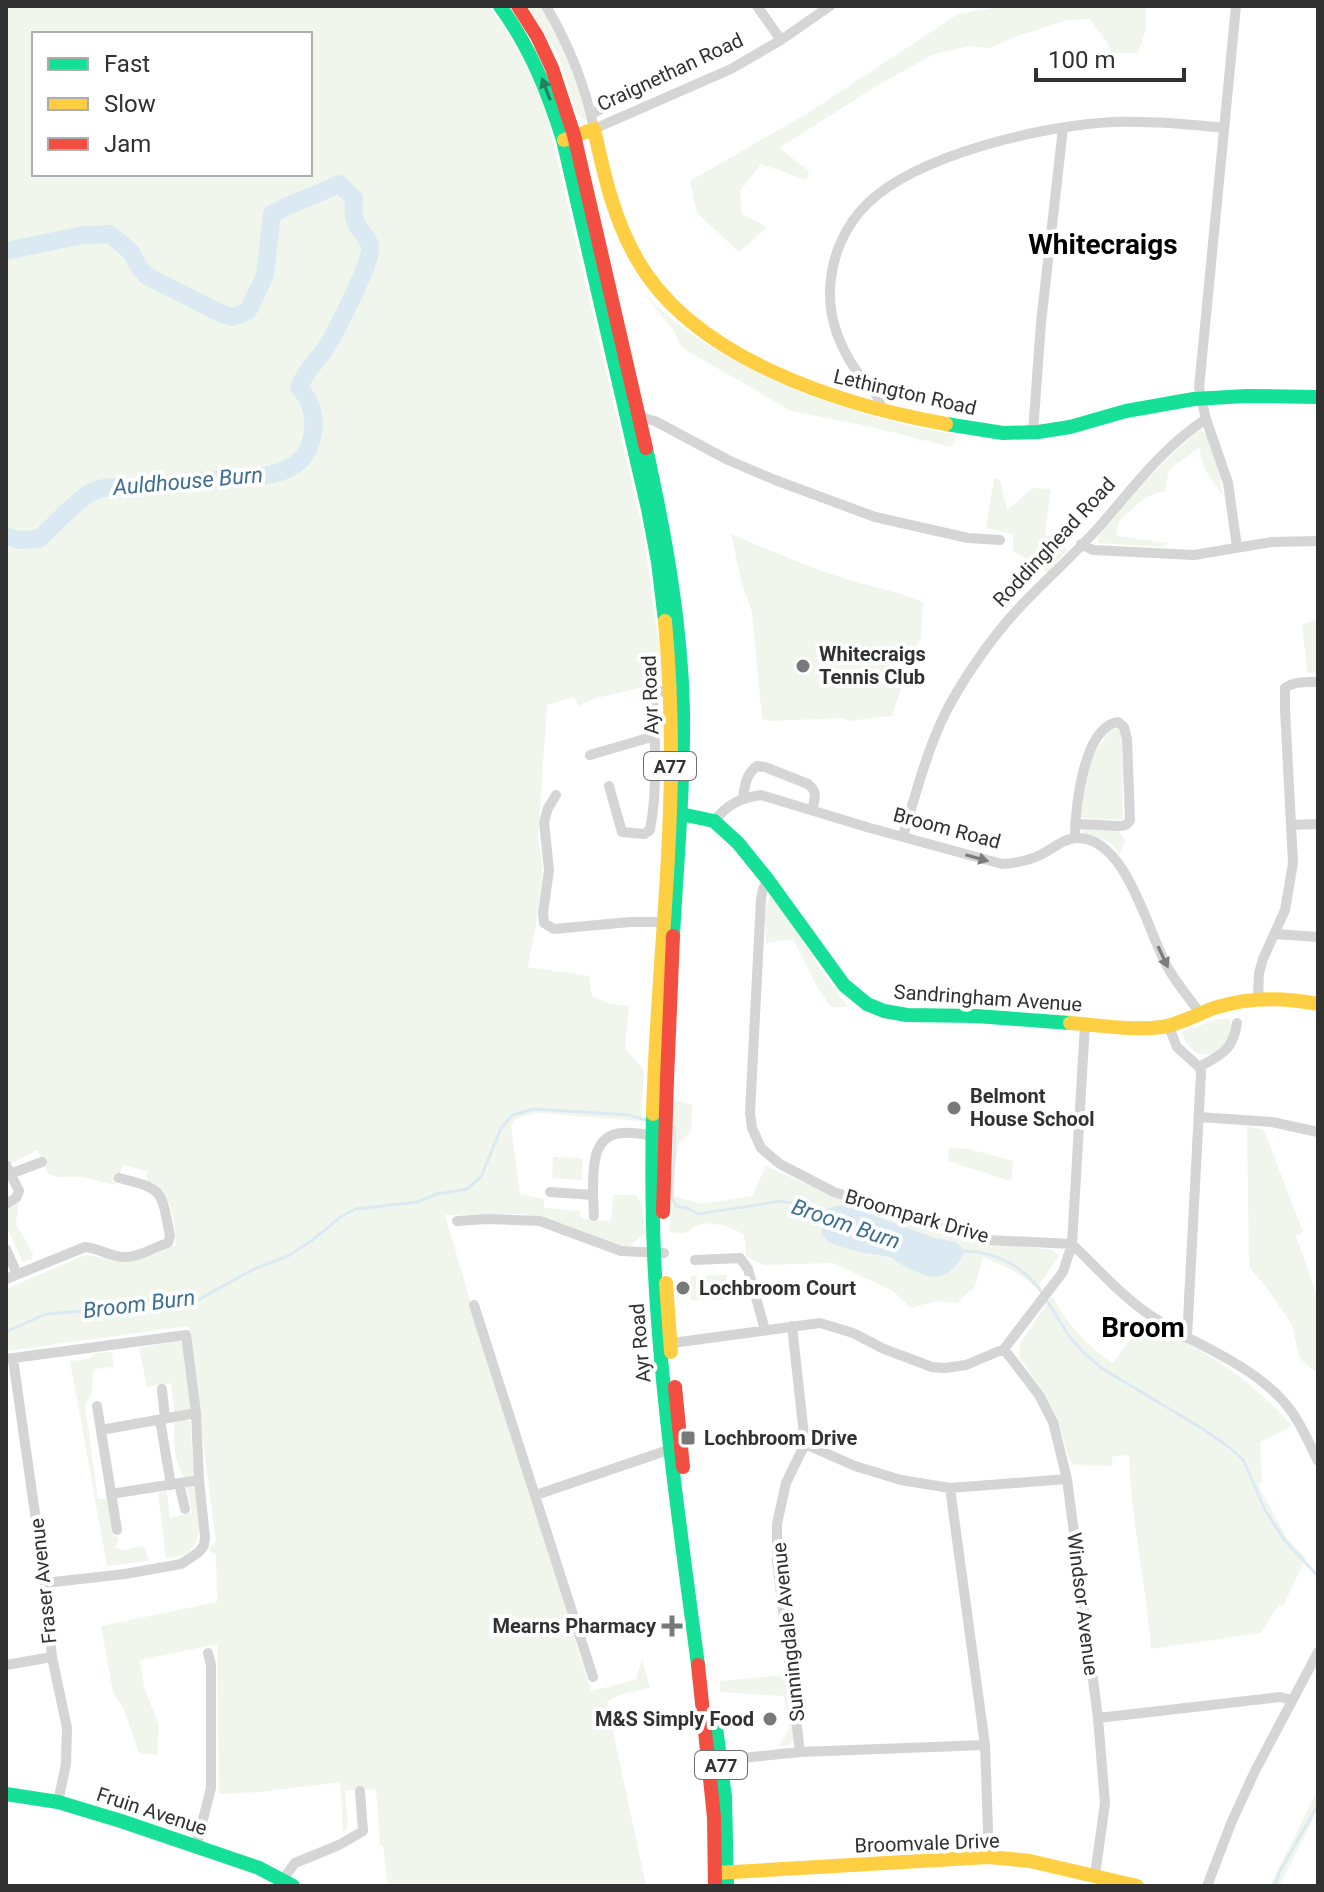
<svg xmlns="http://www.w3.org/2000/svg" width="1324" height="1892" font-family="Roboto,sans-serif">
	<rect width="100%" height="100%" fill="#fff"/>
	<path fill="#f1f6ed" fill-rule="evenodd" d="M6 6H488C514 38 531 73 546 111L643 531 663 672 661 683 592 699 578 706 574 697 547 705 538 839 542 861V878L536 925 528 967 589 976 592 996 610 1004 629 1006 625 1048 644 1070 641 1121 538 1113 521 1117 514 1121 511 1126 520 1194 544 1199V1208L580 1211 581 1219 611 1221 613 1195H637L643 1210 645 1233 630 1246 623 1247 549 1219 523 1214 445 1215 473 1310 591 1691 636 1680 642 1658 650 1688 619 1695 607 1702 646 1886H388L383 1846 380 1845 376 1789 345 1790 348 1827 343 1832 340 1782 260 1792 219 1794 217 1644 140 1660 144 1687 159 1726 157 1755 139 1753 124 1710 113 1692 101 1626 217 1602 216 1555 208 1550 216 1541 188 1326 6 1351V1289L83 1256C98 1254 112 1263 127 1262 143 1261 161 1250 176 1245 175 1229 174 1206 163 1193 159 1187 152 1185 147 1182V1170L145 1171 123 1165 116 1185 82 1177H57L49 1174 37 1150 10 1164 6 1159ZM34 34H310V174H34Z
		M527 6H541C565 45 577 79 590 123L577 114 558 55Z
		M1001 6H1146V29L1138 53H1112L1107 42 1090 19 1068 20 1017 36 990 48 970 46 934 54 875 87 779 148 809 171 807 180 761 164 740 191 742 214 767 227 739 252 697 213 690 181 808 113 958 14Z
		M641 290C650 298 658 308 668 316 750 382 854 417 957 435L951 447 872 427 791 411 681 347 675 332Z
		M1202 430C1218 444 1219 475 1223 496L1205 470 1199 448 1169 469 1165 491 1146 497 1119 521 1116 536 1170 543 1159 547 1098 543V537L1139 486 1194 434Z
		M994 478 1000 480 1007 510 1033 488 1051 489 1045 534 1068 550 1047 572 1013 551V534L986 528Z
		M731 534C767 549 803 565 840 577 868 586 896 591 923 602L921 638 903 672V682L892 716 848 721 843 718 771 721 762 719 752 612 742 584Z
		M1318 619V673H1307L1302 624Z
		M1111 728 1120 729 1122 745 1123 820 1082 818 1078 815 1090 760Z
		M1092 826 1119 831 1125 840 1119 856C1114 839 1098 838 1083 834L1082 828Z
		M770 896 791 921 818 966 848 1007H831L817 987 793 939 766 943 765 912Z
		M1219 1019H1229L1233 1031C1219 1058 1195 1066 1182 1033L1183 1031Z
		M674 1100 692 1105 691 1131 679 1143 673 1181 674 1196 701 1204 752 1196 766 1166 818 1189 945 1233 976 1241 1053 1250 1059 1256 1037 1288 1016 1272 983 1257 975 1287 957 1303 936 1301 911 1308 893 1291 833 1263 764 1265 746 1256 744 1234C731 1228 715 1220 700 1225 686 1229 692 1237 670 1232 669 1188 671 1144 674 1100ZM843 1204 935 1239 956 1242 920 1274 896 1260 864 1252 849 1250 822 1235 820 1222 816 1217 821 1211Z
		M1247 1126 1264 1130 1303 1232 1296 1236 1318 1298V1374L1300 1359 1291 1323 1266 1287 1249 1267Z
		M949 1148 969 1149 1013 1161 1012 1177 1010 1181 948 1161Z
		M553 1157 583 1158 582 1180 552 1178Z
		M19 1203 16 1224 33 1253 32 1259 23 1262 6 1225V1210Z
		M727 1275V1299L691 1300V1276Z
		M1052 1296C1068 1324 1086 1346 1113 1363L1145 1319C1198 1347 1251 1378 1290 1424L1291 1427 1260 1442 1262 1482 1258 1485 1287 1538 1306 1558 1283 1606 1279 1604 1261 1633 1151 1649C1146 1584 1131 1520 1129 1455L1113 1456 1111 1466 1074 1465 1069 1459 1057 1418 1042 1390 1019 1357 1020 1344Z
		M178 1341 184 1345 191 1408 186 1411 174 1412 171 1383 147 1387 139 1348Z
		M112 1352 114 1367 93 1369 92 1393 85 1405 98 1499H107L113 1535 119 1538 115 1548 127 1550 143 1545 149 1561 107 1566 70 1361 89 1359 96 1353Z
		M185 1420 190 1421 194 1474 193 1476 185 1478C175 1468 172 1437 175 1422Z
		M194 1484 196 1486C198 1506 207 1541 185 1554 180 1557 172 1557 166 1558L158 1493 167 1490 170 1518 192 1513 187 1487Z
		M787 1675 797 1737 789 1745 779 1746 789 1729 784 1696 720 1692V1681Z
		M1318 1789V1808L1307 1832 1279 1886H1270Z"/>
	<path fill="#dbe9f2" d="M843 1204 935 1238 956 1242 962 1247 963 1256C945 1284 931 1280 904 1266 899 1263 895 1259 888 1257 874 1254 830 1249 823 1236 820 1232 822 1229 821 1224 818 1216 815 1216 816 1207L821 1211Z"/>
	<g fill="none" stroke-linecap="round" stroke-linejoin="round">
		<path stroke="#dbe9f2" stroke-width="3" d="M671 1127 674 1128 675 1135 672 1197 676 1206 687 1208 698 1214 781 1201 806 1206 817 1214
			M961 1251C994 1250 1025 1267 1043 1294
			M1047 1301 1069 1336 1085 1354 1103 1369 1203 1429 1229 1447 1244 1461 1265 1510 1285 1541 1318 1576
			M6 1332 46 1314 120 1308 163 1297 196 1301 252 1270 288 1256 311 1241 342 1216 356 1209 417 1202 437 1194 467 1189 481 1177 501 1128 513 1115 534 1109 629 1115 649 1121
			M1274 1886 1280 1871 1318 1805"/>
		<path stroke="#dbe9f2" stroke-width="18" d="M6 251 83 235 110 234 131 252 141 270 147 276 222 314 233 317 248 311 265 275 272 214C293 202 317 195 339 184L354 198C353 207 353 215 356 223 360 232 371 239 370 250 368 269 335 335 323 352 314 364 305 372 299 387 311 402 315 412 313 432 307 484 247 476 209 480 188 481 168 485 148 487 132 488 115 485 99 489 81 494 55 525 39 539L19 540 6 536"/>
		<path stroke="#d5d5d5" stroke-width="10" d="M546 6C569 45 585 84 594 129L731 69 781 40 830 6
			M757 6 781 40
			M591 114 675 75
			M882 411C880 395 870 388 860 376 842 351 829 322 830 291 831 258 844 226 868 203 919 154 1045 125 1114 122 1151 121 1188 124 1224 128
			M636 416 655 421 728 460 775 480 875 517 968 538 1000 540
			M1206 419 1228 483 1237 547
			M1033 432 1041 323 1063 128
			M1081 544 1093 550 1194 555 1272 542 1318 541
			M590 755 655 736
			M609 786 622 832 644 834 650 830C658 790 655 739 653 699 658 690 665 690 674 689
			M556 795 548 808 544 822 549 870 543 913 544 923 554 929 630 922H668
			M743 798C745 785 746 774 757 766L765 767 808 784C818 792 815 798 812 810
			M714 821C728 804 740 798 761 795L870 828 1002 864C1015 863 1027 861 1038 856 1051 851 1063 838 1077 838 1127 837 1148 934 1168 968 1177 984 1189 998 1200 1013
			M1291 825 1318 824
			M903 836C915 797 925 757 942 720 959 684 991 638 1018 609 1044 581 1074 555 1099 527 1133 488 1163 447 1206 419L1199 388 1236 6
			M1075 838C1075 810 1083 727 1118 722L1124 727 1127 739 1130 820C1129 822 1128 824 1125 825 1121 828 1084 823 1075 824
			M768 880 763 889 761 899 750 1113 752 1128 761 1148 780 1164 834 1192 988 1240 1072 1244C1094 1265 1116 1290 1140 1308 1186 1343 1245 1358 1284 1402 1299 1419 1308 1441 1318 1461
			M1275 934 1318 937
			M1258 999 1259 973 1263 959 1285 910 1293 863 1285 709V688C1294 681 1307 682 1318 682
			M1169 1027 1177 1047 1199 1067 1201 1072 1187 1338
			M1199 1067C1222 1054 1233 1050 1237 1023
			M1199 1117 1272 1122 1318 1132
			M6 1165 19 1191 16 1198 6 1204
			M10 1174 42 1162
			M550 1192 593 1195C593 1171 591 1134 623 1133 634 1132 645 1135 656 1136
			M593 1195 594 1216
			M457 1221 488 1219 540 1221 621 1251 664 1253
			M6 1249 17 1274
			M695 1260 740 1258 748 1269 765 1330
			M6 1279 85 1247C99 1248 110 1257 124 1257 139 1258 153 1247 168 1243L170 1236C161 1191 165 1189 119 1178
			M474 1305 593 1677
			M792 1326 805 1444 786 1483 777 1524V1561L800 1752
			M665 1344 820 1323 853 1333 884 1349 932 1367 945 1368 966 1365 1004 1349 1063 1272 1072 1244 1085 1024
			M1004 1349 1039 1395 1053 1422 1067 1479 1098 1718 1105 1803 1095 1875
			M6 1359 186 1335 196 1413 199 1480 205 1537 204 1545 199 1552 181 1564 125 1574 45 1583
			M13 1359 45 1583 52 1657 67 1728 66 1764 58 1802
			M162 1389 165 1419
			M97 1406 117 1530
			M160 1420 171 1485
			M101 1430 196 1413
			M805 1444 855 1466 901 1480 950 1488 1067 1479
			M179 1483 185 1509
			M950 1488 985 1745 989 1857
			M111 1494 199 1480
			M536 1495 674 1448
			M6 1665 52 1657
			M1098 1718 1280 1697 1292 1700
			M715 1761 800 1752 985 1745
			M196 1847 211 1788V1665L208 1653
			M283 1879 295 1863 339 1845 363 1831 360 1791
			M1207 1886 1232 1821 1255 1771 1318 1652"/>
		<path stroke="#16e098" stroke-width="14" d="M500 6C530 47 548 92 563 140L648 509 658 562 665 621
			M946 424 1003 433 1038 432 1070 427 1126 411 1194 399 1246 396 1318 397
			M646 448C665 534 681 621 683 709 684 785 677 861 673 936
			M671 812 714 821 738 843 768 880 844 985 867 1004 884 1011 907 1015 976 1016 1070 1023
			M653 1114C652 1160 652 1207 654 1254 660 1391 680 1528 698 1665
			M716 1727 725 1797 727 1886
			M6 1794 58 1802 121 1821 259 1868 293 1886"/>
		<path stroke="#ffcf43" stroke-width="14" d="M564 140 594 129C604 175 614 220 638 261 695 359 840 405 946 424
			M1070 1023C1098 1025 1134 1031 1162 1027 1181 1024 1197 1014 1214 1008 1248 997 1283 997 1318 1004
			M653 1114C656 994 671 874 671 755 671 710 669 665 665 621
			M666 1283 671 1352
			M716 1873 989 1857 1030 1861 1137 1886"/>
		<path stroke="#f24e42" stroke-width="14" d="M518 6 537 36 552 68 574 135 646 448
			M663 1212 667 1080 673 936
			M675 1387 683 1467
			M698 1665 714 1817 715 1886"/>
	</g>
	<defs><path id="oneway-solid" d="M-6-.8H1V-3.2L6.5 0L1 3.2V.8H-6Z" transform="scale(2)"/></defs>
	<use fill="#25805f" href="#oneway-solid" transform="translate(546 89) rotate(-111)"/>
	<g fill="#7b7b7b">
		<use href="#oneway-solid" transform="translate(977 858) rotate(16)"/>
		<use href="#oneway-solid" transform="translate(1163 957) rotate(65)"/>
	</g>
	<g fill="#797979" stroke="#fff" stroke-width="3">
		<circle cx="803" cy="666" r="8"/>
		<circle cx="954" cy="1108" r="8"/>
		<circle cx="683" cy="1288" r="8"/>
		<rect x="680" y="1430" width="16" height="16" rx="4"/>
		<path d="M668 1614h8v8h8v8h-8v8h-8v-8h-8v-8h8z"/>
		<circle cx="770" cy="1719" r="8"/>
	</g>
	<g text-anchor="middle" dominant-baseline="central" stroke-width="8" stroke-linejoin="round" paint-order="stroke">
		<g fill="#fff" stroke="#6f6f6f" stroke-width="2">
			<rect x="644" y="752" width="52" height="28" rx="6"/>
			<rect x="695" y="1751" width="52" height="28" rx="6"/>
		</g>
		<g font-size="18" font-weight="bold" fill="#313131">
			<text x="670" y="766">A77</text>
			<text x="721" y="1765">A77</text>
		</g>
		<g font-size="20" fill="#313131" stroke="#fff">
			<text transform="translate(670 72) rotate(-25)">Craignethan Road</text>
			<text transform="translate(905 392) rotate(13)">Lethington Road</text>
			<text transform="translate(1054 542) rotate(-47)">Roddinghead Road</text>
			<text transform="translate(650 695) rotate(-92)">Ayr Road</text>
			<text transform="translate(947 828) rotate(15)">Broom Road</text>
			<text transform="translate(988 998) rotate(4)">Sandringham Avenue</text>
			<text transform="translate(917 1216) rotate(16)">Broompark Drive</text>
			<text transform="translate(640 1343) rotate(-95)">Ayr Road</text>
			<text transform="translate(43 1581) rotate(-96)">Fraser Avenue</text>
			<text transform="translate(1083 1604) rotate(83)">Windsor Avenue</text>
			<text transform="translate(788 1632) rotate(-96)">Sunningdale Avenue</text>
			<text transform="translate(152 1811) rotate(18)">Fruin Avenue</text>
			<text transform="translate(927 1843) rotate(-2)">Broomvale Drive</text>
		</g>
		<g font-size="20" font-weight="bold" fill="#313131" stroke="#fff" text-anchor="start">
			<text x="819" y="654">Whitecraigs<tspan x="819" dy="23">Tennis Club</tspan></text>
			<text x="970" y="1096">Belmont<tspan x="970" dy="23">House School</tspan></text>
			<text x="699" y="1288">Lochbroom Court</text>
			<text x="704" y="1438">Lochbroom Drive</text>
			<text x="656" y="1626" text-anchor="end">Mearns Pharmacy</text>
			<text x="754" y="1719" text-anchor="end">M&amp;S Simply Food</text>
		</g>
		<g font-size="22" font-style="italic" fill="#3d6f95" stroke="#fff">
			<text transform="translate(188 481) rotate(-5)">Auldhouse Burn</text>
			<text transform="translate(846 1224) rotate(19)">Broom Burn</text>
			<text transform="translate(139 1304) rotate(-7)">Broom Burn</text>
		</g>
		<g font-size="28" font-weight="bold" fill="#000" stroke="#fff">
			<text x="1103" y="244">Whitecraigs</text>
			<text x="1143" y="1327">Broom</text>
		</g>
	</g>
	<rect width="1324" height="1892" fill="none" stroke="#313131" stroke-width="16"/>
	<rect x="32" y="32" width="280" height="144" fill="#ffffff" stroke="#adadad" stroke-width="2"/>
	<rect x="48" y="58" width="40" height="12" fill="#16e098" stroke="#adadad" stroke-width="2"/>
	<text x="104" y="72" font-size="24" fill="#313131">Fast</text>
	<rect x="48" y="98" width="40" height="12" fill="#ffcf43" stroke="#adadad" stroke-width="2"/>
	<text x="104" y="112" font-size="24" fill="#313131">Slow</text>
	<rect x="48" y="138" width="40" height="12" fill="#f24e42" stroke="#adadad" stroke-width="2"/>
	<text x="104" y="152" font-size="24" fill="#313131">Jam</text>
	<path d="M1036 68v12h148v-12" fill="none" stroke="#313131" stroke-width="4"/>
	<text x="1048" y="68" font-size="24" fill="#313131" stroke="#ffffff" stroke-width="6" paint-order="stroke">100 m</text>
</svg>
